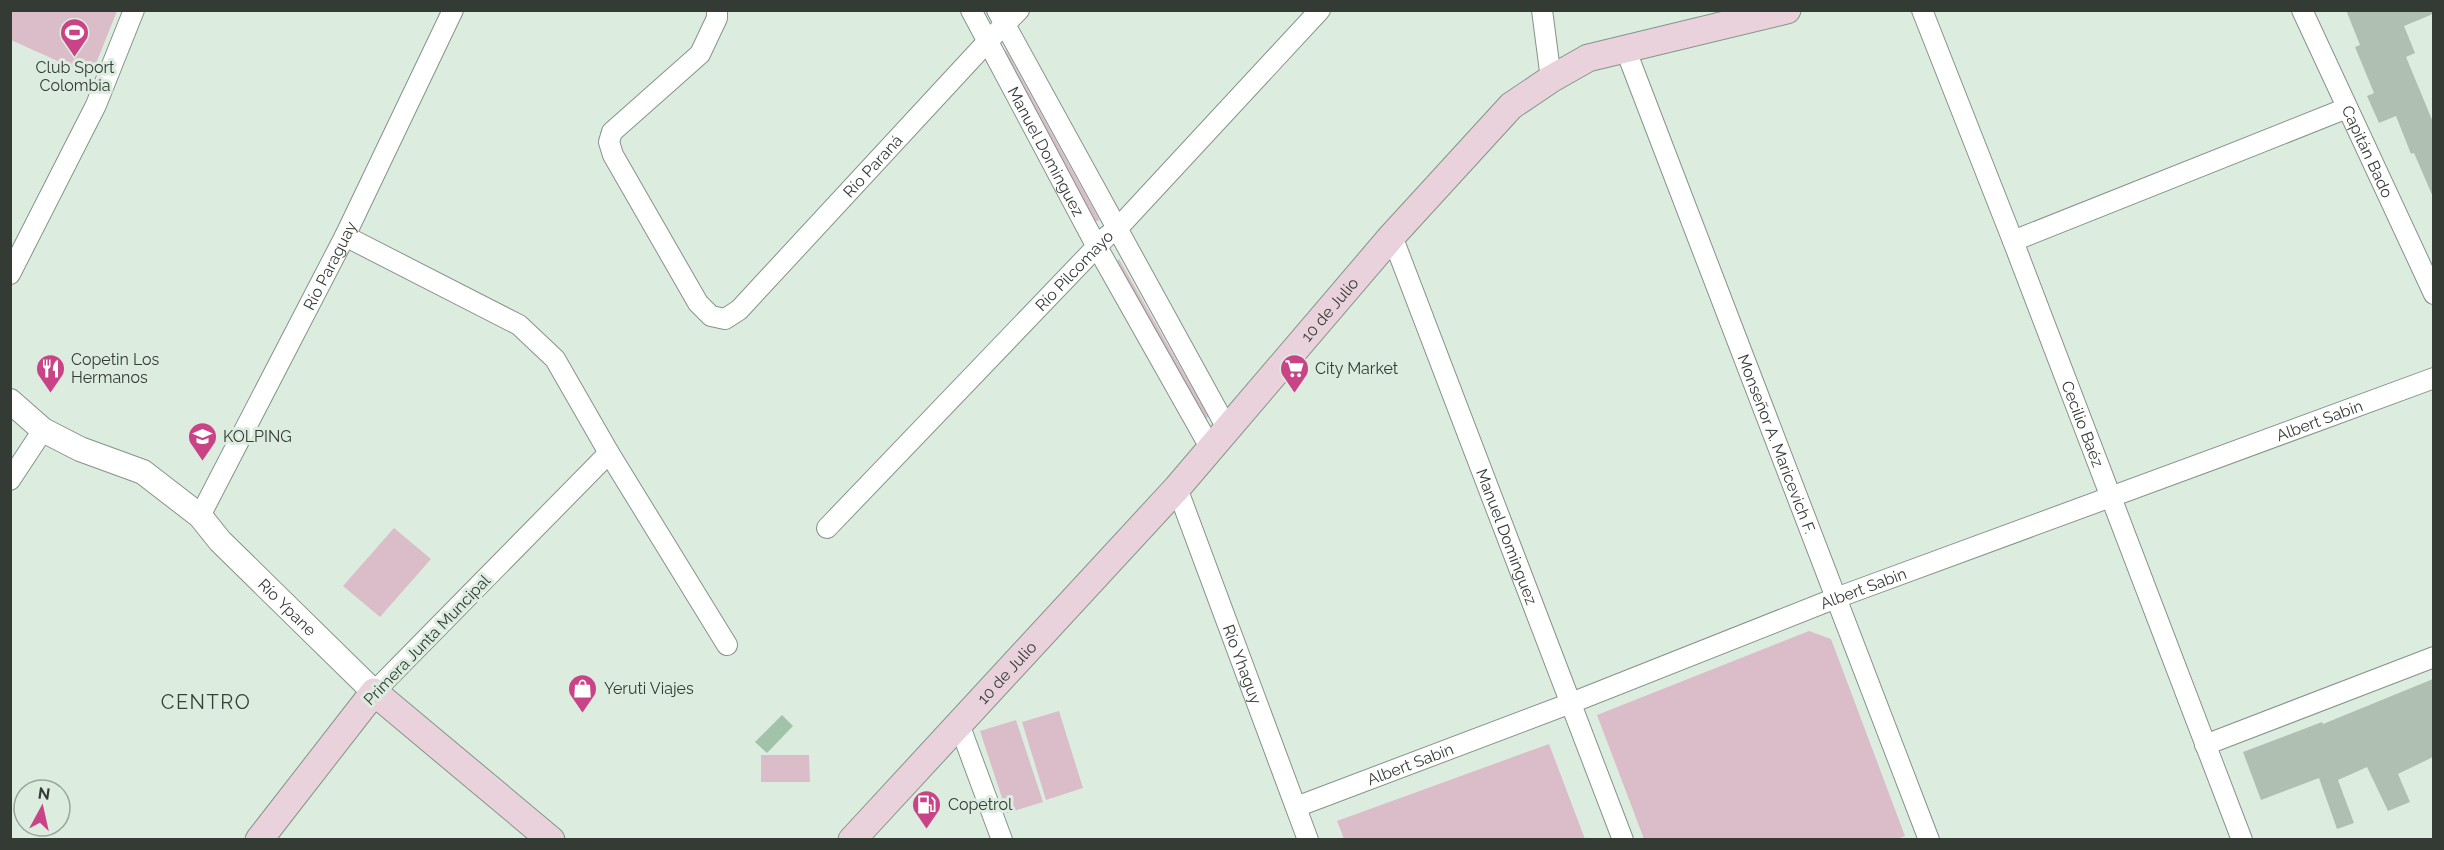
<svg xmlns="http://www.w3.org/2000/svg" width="2444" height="850" font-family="Raleway,sans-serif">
	<rect width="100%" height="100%" fill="#dcede0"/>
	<path fill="#dabdc8" d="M11 10H117V11L91 76 11 40Z
		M1006 50 1099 219 1098 221H1095L1004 54Z
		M1119 259 1208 416 1207 418H1204L1117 261Z
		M394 528 431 559 380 617 343 586Z
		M1809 631 1831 639 1905 836 1895 840 1644 839 1597 715Z
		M1059 711 1083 788 1046 800 1022 722Z
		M1016 720 1043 802 1007 813 980 731Z
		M1549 744 1585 839H1344L1337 821Z
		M761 755H809L810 782H761Z"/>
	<path fill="#a0c3a9" d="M782 715 793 726 767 753 755 742Z"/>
	<path fill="#afc0b3" d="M2346 10H2433V14L2404 26 2415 53 2406 57 2433 122V197L2414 153 2411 154 2396 116 2379 123 2367 96 2374 93 2355 47 2360 45Z
		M2433 679V757L2398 774 2410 802 2388 811 2367 767 2338 780 2354 823 2337 829 2319 778 2261 800 2243 752 2322 722 2323 724Z"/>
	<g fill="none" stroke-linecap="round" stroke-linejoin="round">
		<defs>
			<g id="minor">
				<path id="s1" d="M717 10V18L700 54 612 132 609 142 613 155 698 303 711 316 725 319 739 310 988 41 1019 10"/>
				<path id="s2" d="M971 10 1097 247 1211 449"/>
				<path d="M997 10 1228 430"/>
				<path d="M1542 10 1551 79"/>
				<path id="s3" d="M1922 10 2013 241 2242 840"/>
				<path id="s4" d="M2302 10 2434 294"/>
				<path id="s5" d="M1625 48 1929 840"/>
				<path d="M345 236 519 325 555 359 609 453 727 645"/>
				<path id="s6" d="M1392 236 1623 840"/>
				<path d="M2013 241 2347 108"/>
				<path d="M10 274 96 105 134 10"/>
				<path d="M10 480 43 430"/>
				<path id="s7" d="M1177 488 1308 840"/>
				<path id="s8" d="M200 516 345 236 453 10"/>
				<path id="s9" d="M827 528 1106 237 1117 229 1320 10"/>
				<path d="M374 692 609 453"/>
				<path d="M959 724 1002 840"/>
				<path d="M2205 745 2434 657"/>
				<path id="s10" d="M1296 807 1571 703 1836 598 2434 378"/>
			</g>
			<g id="tertiary">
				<path id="s11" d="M10 401 43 430 80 449 143 472 200 516 220 541 374 692"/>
			</g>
			<g id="secondary">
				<path d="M259 840 374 692 551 840"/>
				<path id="s12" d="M852 840 1177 488 1392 236 1511 106 1551 79 1588 58 1787 10"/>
			</g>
		</defs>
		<use href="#minor" stroke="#849488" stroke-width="22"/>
		<use href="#tertiary" stroke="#849488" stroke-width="26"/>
		<use href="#secondary" stroke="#849488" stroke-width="29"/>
		<use href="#minor" stroke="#fff" stroke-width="20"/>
		<use href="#tertiary" stroke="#fff" stroke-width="24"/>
		<use href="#secondary" stroke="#ead2dc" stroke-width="27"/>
	</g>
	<defs>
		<symbol id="stadium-pin" viewBox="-11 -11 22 30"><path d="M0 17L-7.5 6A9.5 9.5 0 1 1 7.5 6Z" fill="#c94487" stroke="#dcede0"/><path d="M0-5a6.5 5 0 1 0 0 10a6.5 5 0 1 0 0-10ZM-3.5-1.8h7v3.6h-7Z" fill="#fff"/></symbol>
		<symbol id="restaurant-pin" viewBox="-11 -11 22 30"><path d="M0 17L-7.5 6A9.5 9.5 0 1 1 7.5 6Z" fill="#c94487" stroke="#dcede0"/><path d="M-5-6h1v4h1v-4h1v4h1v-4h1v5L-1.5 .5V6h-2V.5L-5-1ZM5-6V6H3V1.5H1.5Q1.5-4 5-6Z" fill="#fff"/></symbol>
		<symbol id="supermarket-pin" viewBox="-11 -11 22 30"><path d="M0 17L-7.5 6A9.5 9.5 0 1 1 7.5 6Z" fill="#c94487" stroke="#dcede0"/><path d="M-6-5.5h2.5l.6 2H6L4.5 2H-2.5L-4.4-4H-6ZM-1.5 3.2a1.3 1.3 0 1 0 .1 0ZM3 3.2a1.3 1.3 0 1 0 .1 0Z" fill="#fff"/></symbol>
		<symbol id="school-pin" viewBox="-11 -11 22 30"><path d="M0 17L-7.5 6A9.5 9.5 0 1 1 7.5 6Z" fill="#c94487" stroke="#dcede0"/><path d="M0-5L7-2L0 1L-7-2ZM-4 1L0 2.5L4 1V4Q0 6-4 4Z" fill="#fff"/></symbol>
		<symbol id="shop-pin" viewBox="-11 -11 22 30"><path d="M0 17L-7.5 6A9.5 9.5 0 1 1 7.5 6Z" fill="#c94487" stroke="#dcede0"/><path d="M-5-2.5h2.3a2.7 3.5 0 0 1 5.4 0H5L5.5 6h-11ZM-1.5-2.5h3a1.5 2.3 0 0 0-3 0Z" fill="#fff"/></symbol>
		<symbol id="fuel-pin" viewBox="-11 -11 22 30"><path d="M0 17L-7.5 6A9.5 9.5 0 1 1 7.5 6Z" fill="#c94487" stroke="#dcede0"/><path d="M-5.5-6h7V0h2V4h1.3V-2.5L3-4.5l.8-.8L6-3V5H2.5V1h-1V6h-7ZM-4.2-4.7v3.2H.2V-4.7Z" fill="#fff"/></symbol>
	</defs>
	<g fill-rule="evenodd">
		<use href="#stadium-pin" x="58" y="16" width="33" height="45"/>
		<use href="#restaurant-pin" x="34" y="352" width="33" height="45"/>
		<use href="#supermarket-pin" x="1278" y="352" width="33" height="45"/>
		<use href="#school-pin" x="186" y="420" width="33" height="45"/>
		<use href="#shop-pin" x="566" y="672" width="33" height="45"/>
		<use href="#fuel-pin" x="910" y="788" width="33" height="45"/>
	</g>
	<g text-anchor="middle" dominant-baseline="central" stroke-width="6" stroke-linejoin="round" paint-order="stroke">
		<g font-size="16" fill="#343b35" stroke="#dcede0" text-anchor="start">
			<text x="75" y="67" text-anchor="middle">Club Sport<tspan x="75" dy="18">Colombia</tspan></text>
			<text x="71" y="359">Copetin Los<tspan x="71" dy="18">Hermanos</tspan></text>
			<text x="1315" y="368">City Market</text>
			<text x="223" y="436">KOLPING</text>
			<text x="604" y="688">Yeruti Viajes</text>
			<text x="948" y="804">Copetrol</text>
		</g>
		<g font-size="16" fill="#343b35" stroke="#dcede0">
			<text stroke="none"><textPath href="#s2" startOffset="160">Manuel Dominguez</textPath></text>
			<text stroke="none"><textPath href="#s4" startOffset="156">Capitán Bado</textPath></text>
			<text stroke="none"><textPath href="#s1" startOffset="606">Río Paraná</textPath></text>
			<text stroke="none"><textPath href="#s8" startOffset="282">Río Paraguay</textPath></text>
			<text stroke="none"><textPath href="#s9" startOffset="357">Río Pilcomayo</textPath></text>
			<text stroke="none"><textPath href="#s12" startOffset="714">10 de Julio</textPath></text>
			<text stroke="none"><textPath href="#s10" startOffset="1094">Albert Sabin</textPath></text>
			<text stroke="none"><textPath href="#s3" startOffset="444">Cecilio Baéz</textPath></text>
			<text stroke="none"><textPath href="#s5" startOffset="424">Monseñor A. Maricevich F.</textPath></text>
			<text stroke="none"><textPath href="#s6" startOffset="322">Manuel Dominguez</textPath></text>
			<text stroke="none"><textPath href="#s10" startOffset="608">Albert Sabin</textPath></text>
			<text stroke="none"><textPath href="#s11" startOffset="351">Río Ypane</textPath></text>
			<text transform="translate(427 640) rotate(-46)">Primera Junta Muncipal</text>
			<text stroke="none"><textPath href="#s7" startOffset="188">Río Yhaguy</textPath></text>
			<text stroke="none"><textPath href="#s12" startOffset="228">10 de Julio</textPath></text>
			<text stroke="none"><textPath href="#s10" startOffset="122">Albert Sabin</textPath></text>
		</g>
		<g font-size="20" letter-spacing="1.5" fill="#344238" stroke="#dcede0">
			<text x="206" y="702">CENTRO</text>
		</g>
	</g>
	<rect width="2444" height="850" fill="none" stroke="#343b35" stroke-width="24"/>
	<g transform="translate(42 808) rotate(8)"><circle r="28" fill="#dcede0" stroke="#99a69c" stroke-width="1.5"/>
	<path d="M0-4.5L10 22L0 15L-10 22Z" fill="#c94487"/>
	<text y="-9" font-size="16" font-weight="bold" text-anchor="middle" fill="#343b35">N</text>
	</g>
</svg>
